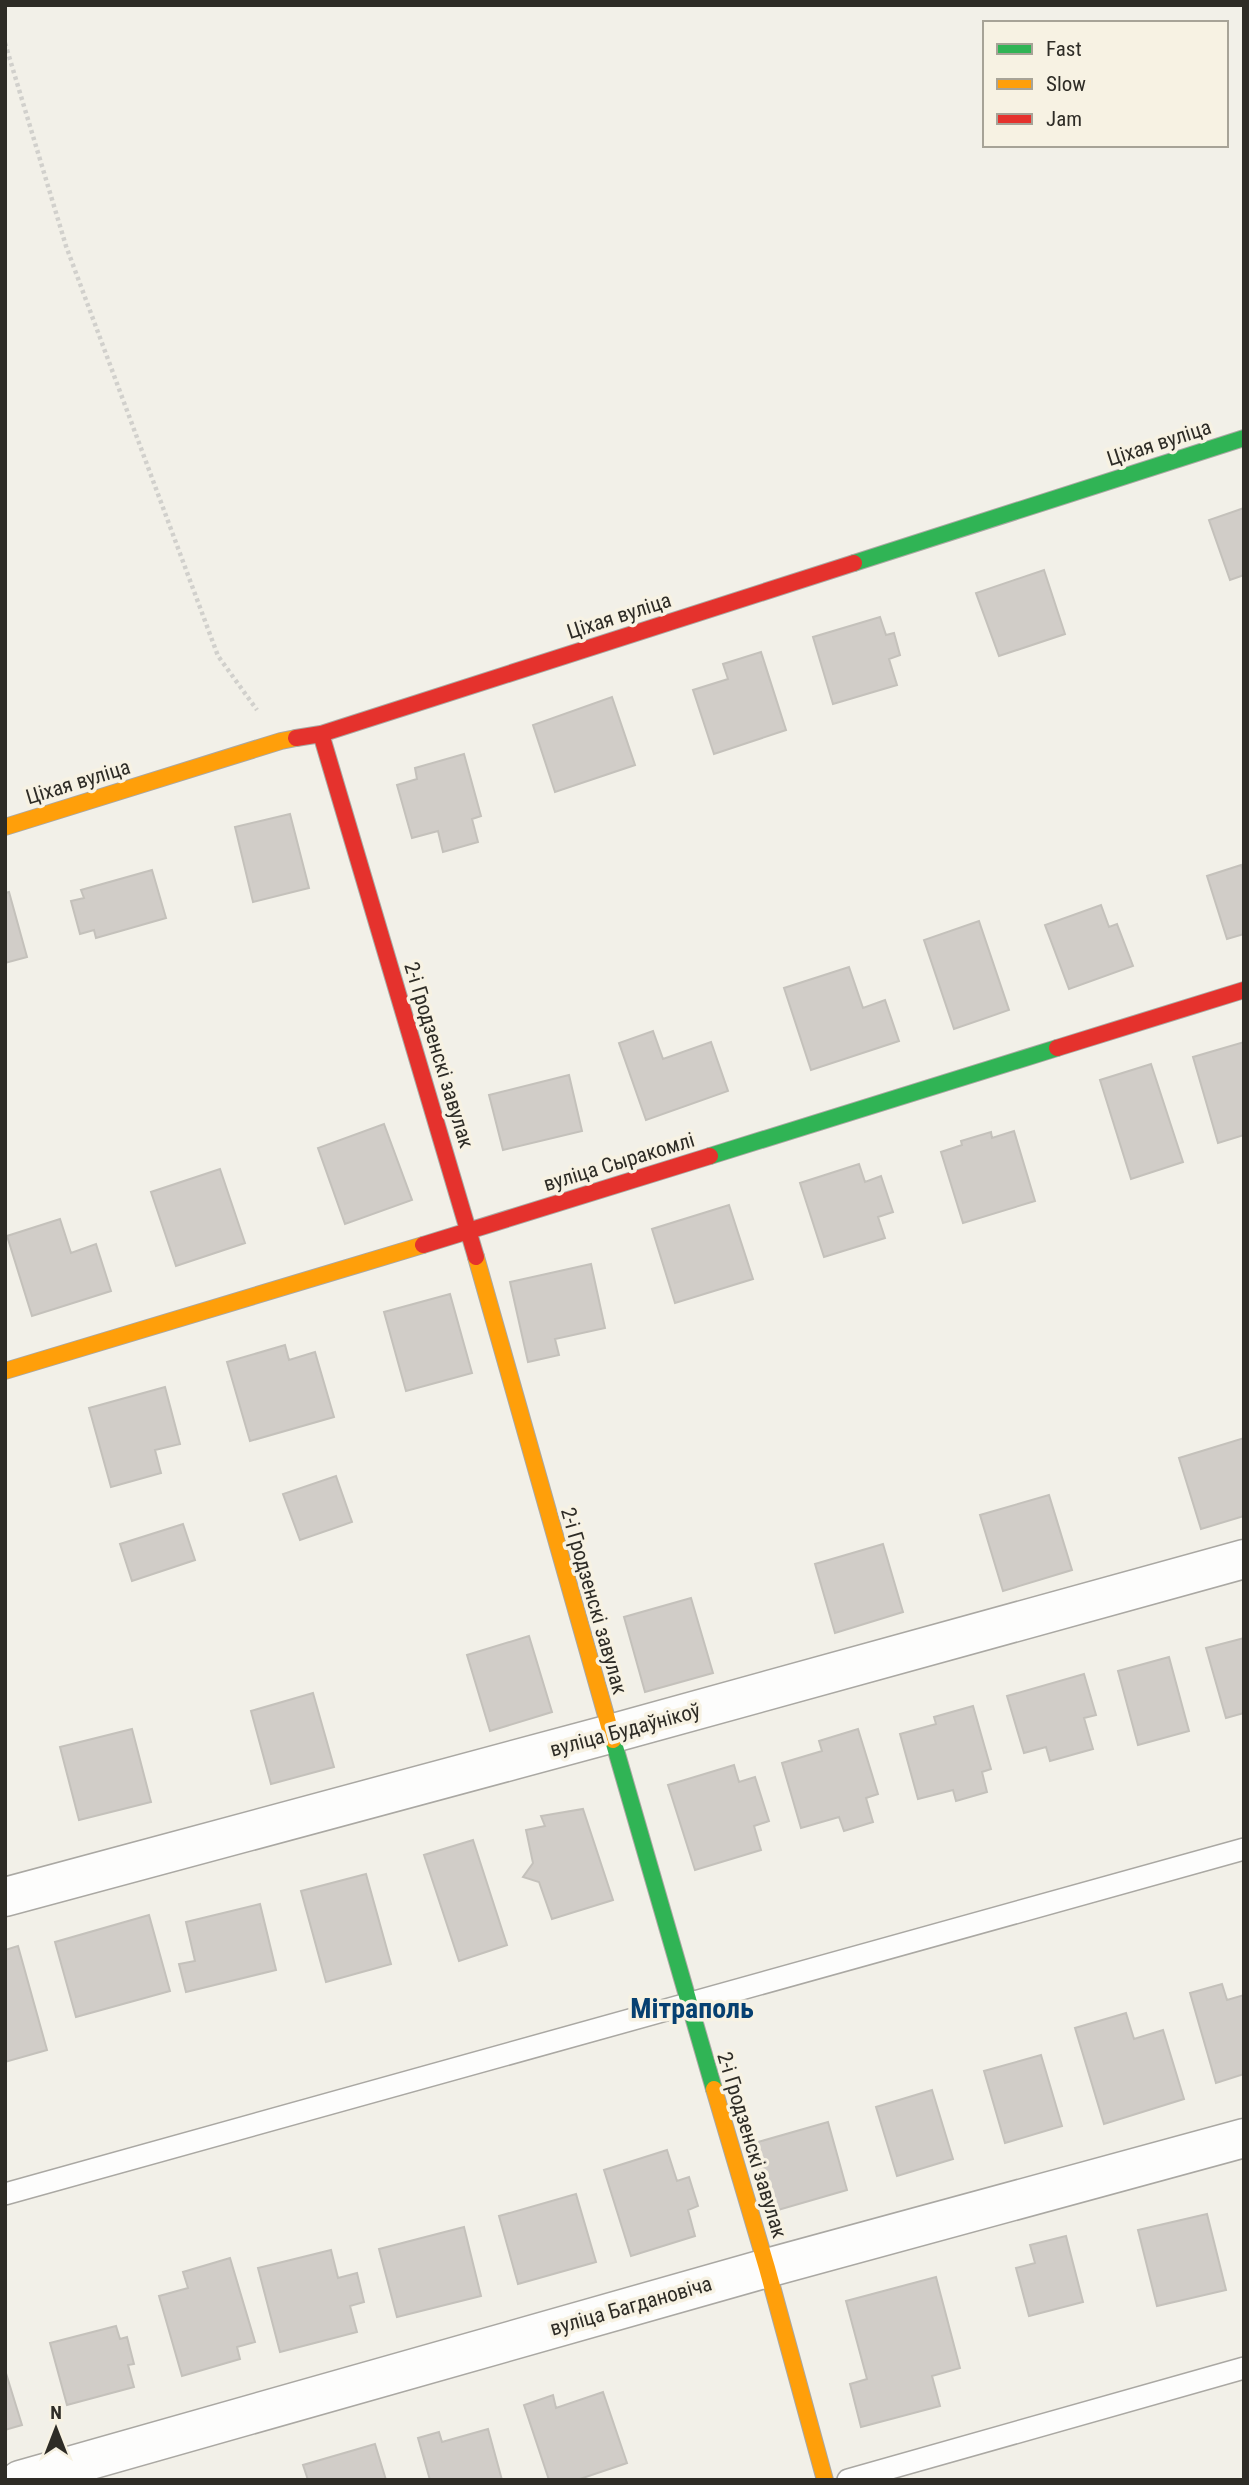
<svg xmlns="http://www.w3.org/2000/svg" width="1249" height="2485" font-family="'Roboto Condensed',sans-serif">
	<rect width="100%" height="100%" fill="#f2f0e8"/>
	<path fill="#d1cdc8" stroke="#c4c1bb" stroke-width="2" d="M1244 508V575L1230 580 1209 520Z
		M1044 570 1065 634 999 656 976 593Z
		M880 617 886 635 894 633 900 655 889 659 897 685 833 704 813 637Z
		M761 652 786 730 714 754 693 690 728 679 723 664Z
		M612 697 635 765 555 792 533 725Z
		M464 754 481 816 472 819 478 842 443 852 438 831 412 838 397 785 417 779 415 768Z
		M290 814 309 888 253 902 235 827Z
		M1241 865 1244 872V934L1227 939 1207 876Z
		M152 870 166 918 96 938 94 930 80 934 71 901 84 898 81 890Z
		M9 892 27 957 5 963V893Z
		M1101 905 1109 927 1117 924 1133 966 1069 989 1045 925Z
		M979 921 1009 1010 954 1029 924 940Z
		M849 967 863 1008 885 1000 899 1041 811 1070 784 988Z
		M653 1031 663 1059 711 1042 728 1091 646 1120 619 1043Z
		M1244 1042V1135L1218 1143 1193 1057Z
		M1151 1064 1183 1162 1131 1179 1100 1080Z
		M569 1075 582 1131 503 1150 489 1095Z
		M384 1124 412 1200 345 1224 318 1148Z
		M1014 1131 1035 1201 963 1223 941 1152 962 1145 961 1141 991 1132 992 1138Z
		M859 1164 865 1182 881 1176 893 1212 878 1217 885 1238 824 1257 800 1183Z
		M220 1169 245 1243 176 1266 151 1192Z
		M729 1205 753 1279 675 1303 652 1229Z
		M60 1219 71 1253 96 1244 111 1291 32 1316 7 1236Z
		M591 1264 605 1328 555 1339 559 1355 528 1362 510 1282Z
		M450 1294 472 1373 406 1391 384 1312Z
		M285 1345 289 1360 315 1352 334 1417 250 1441 227 1362Z
		M165 1387 180 1444 155 1450 161 1473 111 1487 89 1408Z
		M1244 1438V1516L1201 1529 1179 1458Z
		M336 1476 352 1522 300 1540 283 1494Z
		M1049 1495 1072 1570 1003 1591 980 1515Z
		M183 1524 195 1560 132 1581 120 1544Z
		M883 1544 903 1612 835 1633 815 1564Z
		M691 1598 713 1673 645 1692 624 1617Z
		M529 1636 552 1712 490 1731 467 1655Z
		M1244 1638V1713L1226 1718 1206 1648Z
		M1169 1657 1189 1731 1138 1745 1118 1671Z
		M1084 1674 1096 1715 1084 1718 1093 1749 1050 1761 1046 1747 1024 1753 1007 1696Z
		M313 1693 334 1767 271 1784 251 1711Z
		M973 1706 991 1769 982 1772 987 1792 956 1801 953 1790 918 1799 900 1734 936 1724 934 1717Z
		M132 1729 151 1802 79 1820 60 1747Z
		M858 1729 878 1794 866 1798 873 1822 844 1831 839 1817 801 1828 782 1763 822 1751 819 1741Z
		M734 1765 739 1782 755 1777 769 1821 754 1826 761 1850 695 1870 668 1785Z
		M583 1809 613 1900 552 1919 539 1882 523 1877 533 1863 526 1830 545 1826 541 1816Z
		M473 1840 507 1945 459 1961 424 1855Z
		M366 1874 391 1964 326 1982 301 1891Z
		M260 1904 276 1970 186 1992 179 1964 195 1961 186 1922Z
		M149 1915 170 1991 76 2017 55 1942Z
		M18 1946 47 2050 5 2062V1950Z
		M1222 1984 1227 2000 1244 1995V2074L1216 2083 1190 1993Z
		M1126 2013 1134 2039 1163 2030 1184 2099 1104 2124 1075 2028Z
		M1041 2055 1062 2126 1005 2143 984 2071Z
		M932 2090 953 2159 897 2176 876 2107Z
		M828 2122 847 2190 771 2212 751 2144Z
		M667 2150 677 2181 689 2177 698 2206 688 2210 695 2236 631 2256 604 2170Z
		M576 2194 596 2262 518 2284 499 2216Z
		M1207 2214 1226 2290 1157 2306 1138 2230Z
		M464 2227 481 2296 397 2317 379 2249Z
		M1066 2236 1083 2302 1029 2316 1016 2268 1035 2263 1030 2245Z
		M331 2250 338 2278 357 2273 364 2302 350 2306 357 2332 280 2352 258 2268Z
		M230 2258 255 2342 237 2347 240 2359 182 2376 159 2296 188 2288 183 2272Z
		M936 2277 960 2368 932 2376 940 2406 861 2427 850 2384 867 2379 846 2301Z
		M116 2326 120 2339 127 2337 134 2364 128 2365 134 2387 67 2405 50 2343Z
		M5 2370 22 2425 5 2430Z
		M603 2392 627 2463 577 2480H549L524 2405 553 2395 556 2408Z
		M488 2429 502 2480H430L418 2438 439 2432 442 2442Z
		M375 2444 386 2480H308L303 2465Z"/>
	<g fill="none" stroke-linecap="round" stroke-linejoin="round">
		<defs>
			<path id="lane" d="M5 2194 1244 1849
				M848 2480 1244 2368"/>
			<path id="street" d="M5 1897 610 1734 1244 1559
				M20 2480 767 2268 1244 2138"/>
			<path id="fast" d="M854 563 1244 438
				M710 1156 1057 1048
				M613 1740 714 2089"/>
			<path id="slow" d="M5 827 281 741 296 738
				M476 1257 613 1740
				M5 1371 423 1245
				M714 2089 767 2268 825 2480"/>
			<path id="jam" d="M321 734 476 1257
				M296 738 321 734 854 563
				M1057 1048 1244 990
				M423 1245 710 1156"/>
		</defs>
		<use href="#lane" stroke="#aaa8a3" stroke-width="24"/>
		<use href="#street" stroke="#aaa8a3" stroke-width="41"/>
		<use href="#fast" stroke="#aaa8a3" stroke-width="18"/>
		<use href="#slow" stroke="#aaa8a3" stroke-width="18"/>
		<use href="#jam" stroke="#aaa8a3" stroke-width="18"/>
		<path stroke="#d1d0cc" stroke-width="4.5" stroke-dasharray="3.5 3.5" stroke-linecap="butt" d="M5 43 66 246 218 656 257 710"/>
		<use href="#lane" stroke="#fdfdfc" stroke-width="21"/>
		<use href="#street" stroke="#fdfdfc" stroke-width="38"/>
		<use href="#fast" stroke="#30b455" stroke-width="16"/>
		<use href="#slow" stroke="#ff9f0a" stroke-width="16"/>
		<use href="#jam" stroke="#e5322d" stroke-width="16"/>
	</g>
	<g text-anchor="middle" dominant-baseline="central" stroke-width="7" stroke-linejoin="round" paint-order="stroke">
		<g font-size="21" fill="#2e2c26" stroke="#f7f2e3">
			<text transform="translate(1159 443) rotate(-18)">Ціхая вуліца</text>
			<text transform="translate(619 616) rotate(-18)">Ціхая вуліца</text>
			<text transform="translate(78 782) rotate(-17)">Ціхая вуліца</text>
			<text transform="translate(439 1055) rotate(73)">2-і Гродзенскі завулак</text>
			<text transform="translate(619 1162) rotate(-17)">вуліца Сыракомлі</text>
			<text transform="translate(594 1601) rotate(74)">2-і Гродзенскі завулак</text>
			<text transform="translate(625 1730) rotate(-15)">вуліца Будаўнікоў</text>
			<text transform="translate(752 2145) rotate(73)">2-і Гродзенскі завулак</text>
			<text transform="translate(631 2306) rotate(-16)">вуліца Багдановіча</text>
		</g>
		<g font-size="28" font-weight="bold" fill="#064071" stroke="#f7f2e3">
			<text x="692" y="2008">Мітраполь</text>
		</g>
	</g>
	<rect width="1249" height="2485" fill="none" stroke="#2e2c26" stroke-width="14"/>
	<rect x="983" y="21" width="245" height="126" fill="#f7f2e3" stroke="#a7a397" stroke-width="2"/>
	<rect x="997" y="44" width="35" height="10" fill="#30b455" stroke="#a7a397" stroke-width="2"/>
	<text x="1046" y="56" font-size="21" fill="#2e2c26">Fast</text>
	<rect x="997" y="79" width="35" height="10" fill="#ff9f0a" stroke="#a7a397" stroke-width="2"/>
	<text x="1046" y="91" font-size="21" fill="#2e2c26">Slow</text>
	<rect x="997" y="114" width="35" height="10" fill="#e5322d" stroke="#a7a397" stroke-width="2"/>
	<text x="1046" y="126" font-size="21" fill="#2e2c26">Jam</text>
	<g transform="translate(56 2429)" stroke="#f7f2e3" stroke-width="5" paint-order="stroke">
	<path d="M0-5L12 26L0 18L-12 26Z" fill="#2e2c26"/>
	<text y="-10" font-size="19" font-weight="bold" text-anchor="middle" fill="#2e2c26">N</text>
	</g>
</svg>
